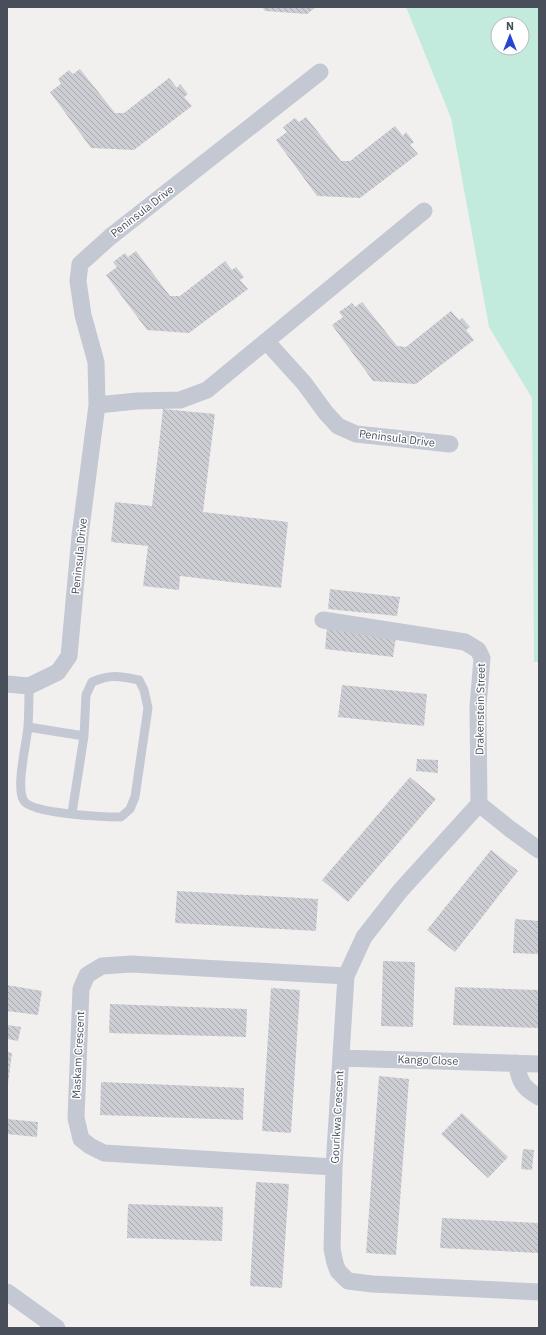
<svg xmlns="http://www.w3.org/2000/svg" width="546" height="1335" font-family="'IBM Plex Sans',sans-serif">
	<defs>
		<pattern id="building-back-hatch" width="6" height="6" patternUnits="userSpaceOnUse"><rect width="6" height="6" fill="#cdced3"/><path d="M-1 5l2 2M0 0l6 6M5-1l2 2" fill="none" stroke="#a8a9ae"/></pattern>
	</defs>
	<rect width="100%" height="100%" fill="#f2f0ef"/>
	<path fill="#c2ebdd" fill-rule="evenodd" d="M406 7H539V662H534L532 398 489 327 451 118ZM498 24H522V48H498Z"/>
	<path fill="url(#building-back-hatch)" d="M262 7H316L307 14 265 11Z
		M80 69 115 113H124L169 78 177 88 180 84 188 94 184 97 192 106 134 150 91 148 50 92 61 84 58 79 69 70 73 74Z
		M306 117 341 161H350L395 126 403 136 406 132 414 142 410 145 418 154 360 198 317 196 276 140 287 132 283 127 295 118 299 122Z
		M136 251 170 296H180L225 261 232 270 236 267 244 277 240 280 248 289 189 333 147 330 106 275 117 267 113 262 125 253 128 257Z
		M362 302 397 346 406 347 451 311 459 320 462 318 470 327 466 330 474 340 416 384 373 381 332 325 343 317 339 312 352 303 355 307Z
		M163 409 215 414 203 512 288 522 281 588 180 576 179 590 143 586 148 546 111 542 115 502 152 506Z
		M330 589 400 597 397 616 328 609Z
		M327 627 396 636 393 657 325 649Z
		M342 685 427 694 424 726 338 717Z
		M417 759 438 760V773L416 771Z
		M410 777 436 799 348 902 322 880Z
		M491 850 518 871 455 952 427 930Z
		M177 891 318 899 316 931 175 923Z
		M515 919 539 921V954L513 953Z
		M383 961 415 962 413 1027 381 1026Z
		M7 985 42 991 38 1015 7 1011Z
		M455 987 539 990V1028L453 1025Z
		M271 988 300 990 291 1133 262 1131Z
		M110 1004 247 1009 246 1037 109 1033Z
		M7 1025 21 1027 18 1041 7 1039Z
		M7 1052 12 1053 8 1084H7Z
		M379 1076 409 1079 396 1255 366 1253Z
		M101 1082 244 1088 243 1120 100 1115Z
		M462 1113 508 1157 488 1178 441 1134Z
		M7 1119 38 1122 37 1137 7 1134Z
		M523 1149 534 1150 532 1170 521 1169Z
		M256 1182 289 1184 282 1288 250 1286Z
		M128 1204 223 1207 222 1241 127 1238Z
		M442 1218 539 1223V1253L440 1248Z"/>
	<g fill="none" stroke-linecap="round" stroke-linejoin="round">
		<path stroke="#c4c8d3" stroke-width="9" d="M29 686C29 699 29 712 28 726 27 742 15 788 24 801 33 814 104 817 121 817L130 809 135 797 148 708 144 690 139 680C119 676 111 674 92 682L86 695 84 736 72 813
			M28 727 84 736"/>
		<path stroke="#c4c8d3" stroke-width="17" d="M266 341 304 383 326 413 338 426 356 434 450 444
			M97 405 96 362 83 315 78 281 80 264 110 237 320 72
			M323 620 465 642 478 650 482 658 478 707 479 804
			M7 684 29 686 58 672 69 656 80 536 97 405 137 401 180 400 207 390 424 211
			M479 804 400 891 364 937 346 976 334 1167 332 1249 335 1263 338 1271 348 1281 372 1284 539 1292
			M479 804 510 829 539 850
			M341 1058 539 1064
			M516 1063C520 1081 521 1087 539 1097
			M334 1167 104 1153 90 1146 81 1139 76 1118 81 989 87 975 102 966 131 964 346 976
			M7 1292 57 1328"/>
	</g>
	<g text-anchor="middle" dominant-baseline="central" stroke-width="3" stroke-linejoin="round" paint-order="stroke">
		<g font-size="11" fill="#494e5b" stroke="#fff">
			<text transform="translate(142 211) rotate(-38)">Peninsula Drive</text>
			<text transform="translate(397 438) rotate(7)">Peninsula Drive</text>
			<text transform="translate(79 556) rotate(-84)">Peninsula Drive</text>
			<text transform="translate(480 709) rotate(-89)">Drakenstein Street</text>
			<text transform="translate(78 1055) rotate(-87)">Maskam Crescent</text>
			<text transform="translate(428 1060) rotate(2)">Kango Close</text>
			<text transform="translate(337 1117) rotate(-87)">Gourikwa Crescent</text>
		</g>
	</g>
	<rect width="546" height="1335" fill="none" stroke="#494e5b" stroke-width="16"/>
	<g transform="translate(510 36)"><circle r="19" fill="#ffffff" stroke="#b6b8bd"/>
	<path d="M0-3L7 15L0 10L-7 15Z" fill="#2845d2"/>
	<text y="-6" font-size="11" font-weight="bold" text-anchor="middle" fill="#494e5b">N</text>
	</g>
</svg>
